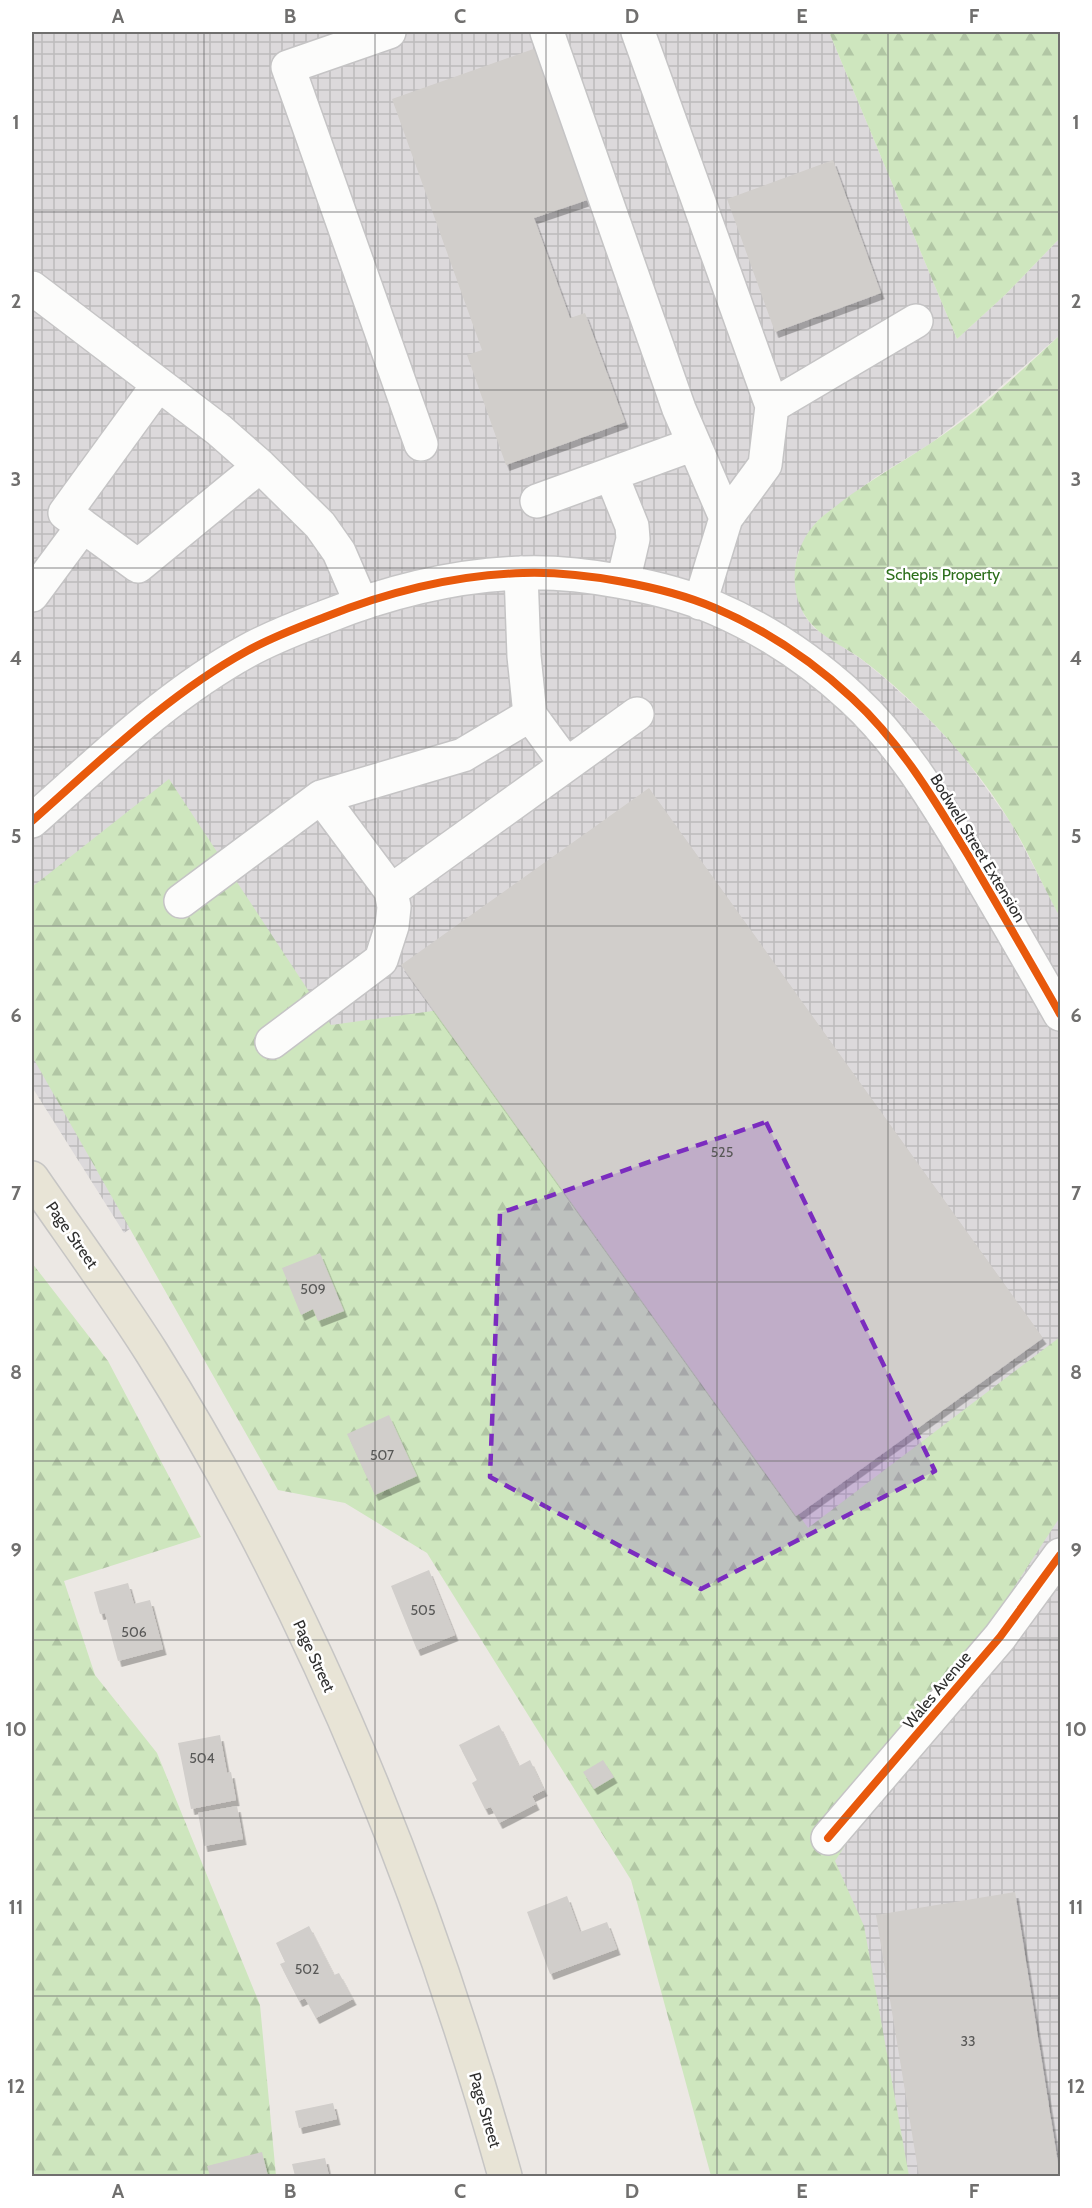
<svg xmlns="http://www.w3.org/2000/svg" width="1092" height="2208" font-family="Cabin,sans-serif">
	<defs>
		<pattern id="industrial-grid" width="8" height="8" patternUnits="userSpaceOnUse" patternTransform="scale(1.5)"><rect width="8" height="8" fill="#dcd9db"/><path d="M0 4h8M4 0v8" fill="none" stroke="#bdbbbc"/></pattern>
		<pattern id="forest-firs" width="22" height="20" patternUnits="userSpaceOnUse" patternTransform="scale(1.5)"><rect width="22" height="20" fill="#cee6be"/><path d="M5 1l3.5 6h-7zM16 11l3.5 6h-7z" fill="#b1c6a4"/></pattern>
		<filter id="shadow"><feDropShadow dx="3.5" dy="6" stdDeviation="0" flood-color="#0004"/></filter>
	</defs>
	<rect width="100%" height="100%" fill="#ece8e4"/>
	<path fill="url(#industrial-grid)" d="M32 32H829L957 339 1006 294 1060 238V335L976 408 930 444 876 477 826 514 814 525 798 552 795 567V584L804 615 814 628 861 659 882 676 924 714 962 754 1011 823 1060 917V2176H880L374 1059 124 1233 32 1087Z"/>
	<path fill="url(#forest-firs)" d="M829 32H1060V238L1006 294 957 339Z
		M1060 335V917C1043 887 1030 855 1012 825 988 785 958 748 925 715 905 695 883 675 860 658 842 645 816 635 804 614 788 586 793 549 814 525 821 516 832 510 841 502 869 481 899 464 928 445 976 414 1019 373 1060 335Z
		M169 779 331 1025 440 1010 808 1528 1060 1337V1517L835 1861 864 1926 909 2176H711L631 1880 427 1553 345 1503 278 1490 32 1056V887Z
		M32 1263 108 1361 201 1537 64 1581 95 1675 157 1753 260 2005 276 2176H32Z"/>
	<path fill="#d1cecb" filter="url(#shadow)" d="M539 47 593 198 534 218 570 318 585 313 625 422 506 465 467 355 482 350 392 99Z
		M833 160 881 293 775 332 727 199Z
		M649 788 1043 1338 796 1516 401 965Z
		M320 1253 344 1311 318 1321 313 1309 301 1315 282 1268Z
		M389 1415 417 1476 375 1495 347 1434Z
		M429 1570 455 1635 417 1650 391 1586Z
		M128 1583 134 1604 150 1600 163 1649 118 1661 105 1613 100 1614 94 1592Z
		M499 1725 519 1766 530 1760 544 1790 532 1796 536 1804 499 1823 491 1807 485 1809 472 1783 477 1780 459 1745Z
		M220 1735 227 1773 231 1772 236 1800 191 1809 178 1743Z
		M603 1760 614 1777 594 1789 583 1772Z
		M237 1806 243 1839 204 1846 198 1813Z
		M1015 1892 1060 2176H919L876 1915Z
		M567 1896 580 1932 607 1922 617 1949 550 1974 527 1912Z
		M309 1926 334 1975 339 1973 353 1999 316 2018 305 1998 299 2001 280 1964 285 1962 276 1943Z
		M333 2103 337 2119 299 2128 295 2111Z
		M262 2152 268 2176H210L207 2166Z
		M325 2158 329 2176H295L292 2164Z"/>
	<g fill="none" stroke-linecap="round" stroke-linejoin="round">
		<defs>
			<path id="minor" d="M389 32 288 67 421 444
				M547 32 679 409 726 518 700 603
				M638 32 772 406
				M32 288 219 430 260 466 320 525 339 552 361 603
				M611 474 632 526 633 539 623 582
				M537 501 694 444
				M726 518 765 465 772 406 916 321
				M83 526 138 566 260 466
				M521 573 524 656 530 715 566 764
				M32 595 83 526 65 513 158 385
				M321 797 463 755 530 715
				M32 821C100 761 167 695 247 651 272 637 299 627 325 617 388 592 455 575 523 573 579 571 664 586 715 608 764 629 812 661 852 698 900 742 934 799 968 855 999 908 1030 961 1060 1014
				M181 901 321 797 391 891
				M272 1042 381 960 392 926 394 907 391 891 637 714
				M828 1838 1000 1637 1060 1555"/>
			<path id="major" d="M32 1178C72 1236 114 1293 152 1353 311 1606 425 1889 505 2176"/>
		</defs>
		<use href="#minor" stroke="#c5c4c5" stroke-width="36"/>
		<use href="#major" stroke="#c6c5c4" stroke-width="36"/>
		<use href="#minor" stroke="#fcfcfb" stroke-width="33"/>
		<use href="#major" stroke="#e8e4d6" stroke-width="33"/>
		<defs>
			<path id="cycleway" d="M32 821C100 761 167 695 247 651 272 637 299 627 325 617 388 592 455 575 523 573 579 571 664 586 715 608 764 629 812 661 852 698 900 742 934 799 968 855 999 908 1030 961 1060 1014
				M828 1838 1000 1637 1060 1555"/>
		</defs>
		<use href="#cycleway" stroke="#fff" stroke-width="11"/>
		<use href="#cycleway" stroke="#e8590c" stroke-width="8"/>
	</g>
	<path fill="#7b2cbf" fill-opacity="0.2" stroke="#7b2cbf" stroke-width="4.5" stroke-dasharray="12 8" stroke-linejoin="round" d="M766 1122 935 1471 701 1589 490 1477 500 1213Z"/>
	<path fill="none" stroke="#706f6e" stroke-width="1.5" stroke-opacity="0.55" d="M204 32V2176M375 32V2176M546 32V2176M717 32V2176M888 32V2176M32 212H1060M32 390H1060M32 568H1060M32 747H1060M32 926H1060M32 1104H1060M32 1282H1060M32 1461H1060M32 1640H1060M32 1818H1060M32 1996H1060"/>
	<g text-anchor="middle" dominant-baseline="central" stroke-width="5" stroke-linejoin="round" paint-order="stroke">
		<g font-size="14" fill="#585857">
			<text x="722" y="1152">525</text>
			<text x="313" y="1289">509</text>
			<text x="382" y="1455">507</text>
			<text x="423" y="1610">505</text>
			<text x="134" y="1632">506</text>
			<text x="202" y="1758">504</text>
			<text x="307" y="1969">502</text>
			<text x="968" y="2041">33</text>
		</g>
		<g font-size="16" fill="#2c6e1b" stroke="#fff">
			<text x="943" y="574">Schepis Property</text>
		</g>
		<g font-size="16" fill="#2e2e2e" stroke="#fff">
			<text transform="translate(978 848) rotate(59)">Bodwell Street Extension</text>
			<text transform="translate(72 1235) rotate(55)">Page Street</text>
			<text transform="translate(314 1656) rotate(65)">Page Street</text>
			<text transform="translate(937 1690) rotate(-50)">Wales Avenue</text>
			<text transform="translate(485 2110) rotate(74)">Page Street</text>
		</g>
	</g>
	<rect width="1092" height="2208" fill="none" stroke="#ffffff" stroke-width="66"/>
	<rect x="33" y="33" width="1026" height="2142" fill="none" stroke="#706f6e" stroke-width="2"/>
	<g font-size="20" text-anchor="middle" font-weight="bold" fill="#706f6e">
		<text x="118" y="23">A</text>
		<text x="290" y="23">B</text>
		<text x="460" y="23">C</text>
		<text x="632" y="23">D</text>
		<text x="802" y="23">E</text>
		<text x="974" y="23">F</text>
		<text x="16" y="129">1</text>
		<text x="1076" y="129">1</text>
		<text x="16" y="308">2</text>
		<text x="1076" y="308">2</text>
		<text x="16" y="486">3</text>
		<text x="1076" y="486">3</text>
		<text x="16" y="665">4</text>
		<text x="1076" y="665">4</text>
		<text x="16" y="843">5</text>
		<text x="1076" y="843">5</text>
		<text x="16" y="1022">6</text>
		<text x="1076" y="1022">6</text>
		<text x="16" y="1200">7</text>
		<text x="1076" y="1200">7</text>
		<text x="16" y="1379">8</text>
		<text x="1076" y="1379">8</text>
		<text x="16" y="1557">9</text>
		<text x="1076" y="1557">9</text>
		<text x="16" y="1736">10</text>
		<text x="1076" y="1736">10</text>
		<text x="16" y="1914">11</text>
		<text x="1076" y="1914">11</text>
		<text x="16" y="2093">12</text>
		<text x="1076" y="2093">12</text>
		<text x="118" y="2198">A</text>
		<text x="290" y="2198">B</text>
		<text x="460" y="2198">C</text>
		<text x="632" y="2198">D</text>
		<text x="802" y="2198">E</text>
		<text x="974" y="2198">F</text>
	</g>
</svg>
